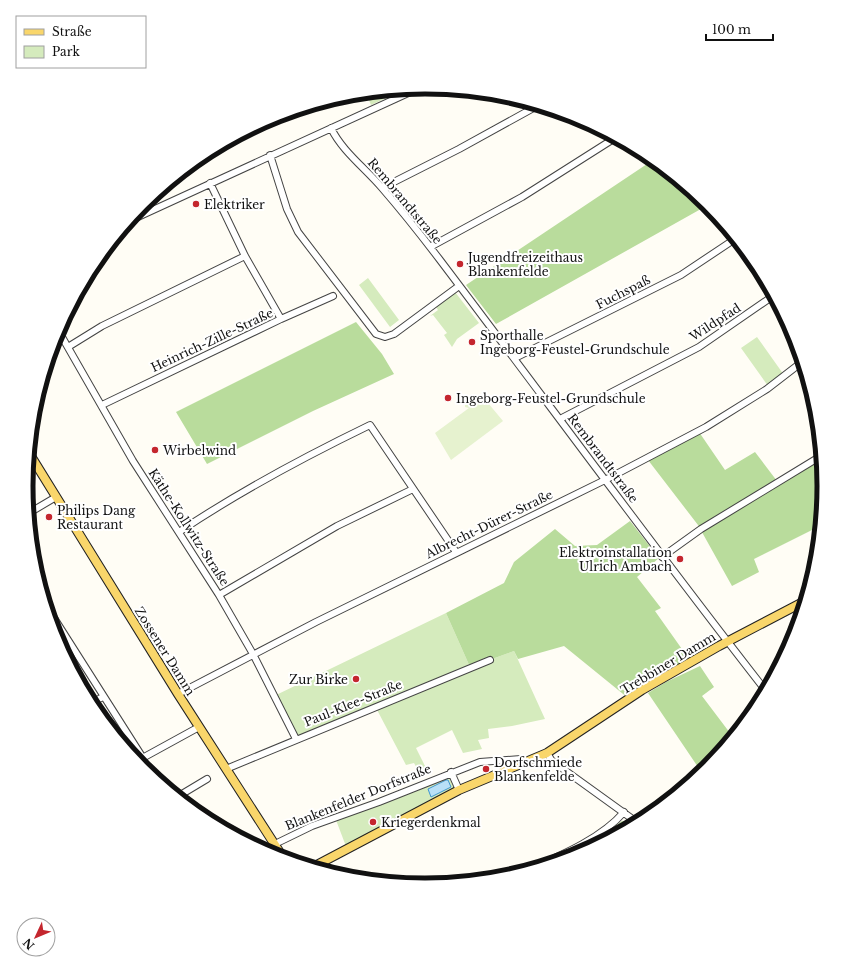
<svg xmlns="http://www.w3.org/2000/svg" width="850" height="973" font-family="'Libre Baskerville',serif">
	<rect width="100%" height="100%" fill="#fffdf5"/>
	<path fill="#d5ebbd" d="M406 89 371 105 366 93Z
		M288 113 290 116 232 142 231 140 273 118Z
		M368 278 399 320 390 327 359 285Z
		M455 292 479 323 457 339 452 347 444 335 447 333 433 315 430 316 438 310 436 307Z
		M757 337 784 375 768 386 741 348Z
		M446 613 470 667 514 651 545 719 512 726 488 729 489 738 478 740 482 749 463 753 452 730 416 748 429 774 422 777 414 763 406 765 375 706 296 739 274 696Z
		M451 772 459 790 347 849 336 820Z"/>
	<path fill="#b9dc9c" d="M653 160 708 205 496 324 466 285Z
		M356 322 382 354 394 374 313 411 207 464 176 412Z
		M699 432 725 470 755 452 777 481 821 455 824 487 820 526 754 559 759 572 732 586 698 525 648 460Z
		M630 521 659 558 637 577 661 608 655 611 689 659 628 698 564 646 518 659 514 651 470 667 446 613 504 583 514 562 555 529 575 546 597 545Z
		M700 666 714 687 702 696 733 737 702 773 648 693 666 682Z
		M622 821 631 822 635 825 577 855 549 864C575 851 599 839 622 821Z"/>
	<path fill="#e6f2cf" d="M483 397 503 421 451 460 435 433 469 408 465 407V403L470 401 472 405Z"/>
	<path fill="#b9e0f7" stroke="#3f96cf" d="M446 780H448L451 787 431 797 428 789Z"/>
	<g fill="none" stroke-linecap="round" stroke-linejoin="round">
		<defs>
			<path id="minor" d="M331 128C342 151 365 168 382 188 402 211 421 235 440 260 549 404 655 549 766 691
				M270 155 287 209 298 232 376 334 385 337 394 334 459 286
				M210 183 245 256 281 319
				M382 188 459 149 537 106
				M129 221 419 88
				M430 247 522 197 615 138
				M58 330 133 461 219 595 253 654 296 739
				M68 347 102 326 245 256
				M515 358 681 275 735 239
				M102 405 281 319 333 296
				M560 419 699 347 773 296
				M29 513 56 497
				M179 532C240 491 304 457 370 425L456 552
				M662 557 701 529 821 456
				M219 595 337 526 413 489
				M47 607 143 758
				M59 644 67 640
				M178 694 316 622 605 480 706 427 767 389 802 362
				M91 703 103 697
				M547 753 552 761 638 823
				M137 761 199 727
				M226 769 490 660
				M451 772 459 790
				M177 797 207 779
				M275 844 312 826 379 802 480 762 521 759 525 762
				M523 872C557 857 600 840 624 812"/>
			<path id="major" d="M29 453 178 694 284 859
				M313 867 459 790 547 753 642 690 719 646 805 601"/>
		</defs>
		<use href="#minor" stroke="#444" stroke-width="8"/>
		<use href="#major" stroke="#222" stroke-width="10"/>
		<use href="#minor" stroke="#fff" stroke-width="6"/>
		<use href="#major" stroke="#f9d66b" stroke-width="8"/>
	</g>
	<g fill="#c4262e" stroke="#fff" stroke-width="1.5">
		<circle cx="196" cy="204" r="4"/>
		<circle cx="460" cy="264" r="4"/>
		<circle cx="472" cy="342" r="4"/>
		<circle cx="448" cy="398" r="4"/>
		<circle cx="155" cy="450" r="4"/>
		<circle cx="49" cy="517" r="4"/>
		<circle cx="680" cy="559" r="4"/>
		<circle cx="356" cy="679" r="4"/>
		<circle cx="486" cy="769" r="4"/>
		<circle cx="373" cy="822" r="4"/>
	</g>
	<g text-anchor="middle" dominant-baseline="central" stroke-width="4" stroke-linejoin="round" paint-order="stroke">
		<g font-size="12" fill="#111" stroke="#fff">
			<text transform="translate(405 201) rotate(50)">Rembrandtstraße</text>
			<text transform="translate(623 292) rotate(-27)">Fuchspaß</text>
			<text transform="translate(715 322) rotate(-33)">Wildpfad</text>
			<text transform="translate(212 340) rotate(-25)">Heinrich-Zille-Straße</text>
			<text transform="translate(603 458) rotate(53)">Rembrandtstraße</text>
			<text transform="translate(489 524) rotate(-26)">Albrecht-Dürer-Straße</text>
			<text transform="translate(189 527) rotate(57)">Käthe-Kollwitz-Straße</text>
			<text transform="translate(165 651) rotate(58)">Zossener Damm</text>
			<text transform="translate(668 663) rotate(-31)">Trebbiner Damm</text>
			<text transform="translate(353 703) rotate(-22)">Paul-Klee-Straße</text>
			<text transform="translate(358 797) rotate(-22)">Blankenfelder Dorfstraße</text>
		</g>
		<g font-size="12" fill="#111" stroke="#fff" text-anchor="start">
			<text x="204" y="204">Elektriker</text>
			<text x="468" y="257">Jugendfreizeithaus<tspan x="468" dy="14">Blankenfelde</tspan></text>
			<text x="480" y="335">Sporthalle<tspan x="480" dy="14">Ingeborg-Feustel-Grundschule</tspan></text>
			<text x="456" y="398">Ingeborg-Feustel-Grundschule</text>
			<text x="163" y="450">Wirbelwind</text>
			<text x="57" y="510">Philips Dang<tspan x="57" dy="14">Restaurant</tspan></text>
			<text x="672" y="552" text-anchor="end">Elektroinstallation<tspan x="672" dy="14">Ulrich Ambach</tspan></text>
			<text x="348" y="679" text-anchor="end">Zur Birke</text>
			<text x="494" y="762">Dorfschmiede<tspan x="494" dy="14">Blankenfelde</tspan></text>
			<text x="381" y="822">Kriegerdenkmal</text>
		</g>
	</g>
	<path d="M0 0H850V973H0ZM33 486a392 392 0 1 1 784 0a392 392 0 1 1-784 0Z" fill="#fff" fill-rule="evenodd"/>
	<path fill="none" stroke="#111" stroke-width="5" d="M33 486a392 392 0 1 1 784 0a392 392 0 1 1-784 0Z"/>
	<rect x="16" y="16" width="130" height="52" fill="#ffffff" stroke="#a0a0a0"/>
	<rect x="24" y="29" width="20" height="6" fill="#f9d66b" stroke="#a0a0a0"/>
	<text x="52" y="36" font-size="12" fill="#111111">Straße</text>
	<rect x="24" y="46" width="20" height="12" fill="#d5ebbd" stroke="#a0a0a0"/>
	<text x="52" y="56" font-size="12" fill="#111111">Park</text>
	<g transform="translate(36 937) rotate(226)"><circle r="19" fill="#ffffff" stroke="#a0a0a0"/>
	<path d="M0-3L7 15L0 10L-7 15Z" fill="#c4262e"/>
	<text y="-6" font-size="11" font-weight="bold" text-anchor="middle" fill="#111111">N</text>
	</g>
	<path d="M706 34v6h67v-6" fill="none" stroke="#111111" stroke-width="2"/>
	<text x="712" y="34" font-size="12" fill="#111111" stroke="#ffffff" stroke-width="3" paint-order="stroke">100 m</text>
</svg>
